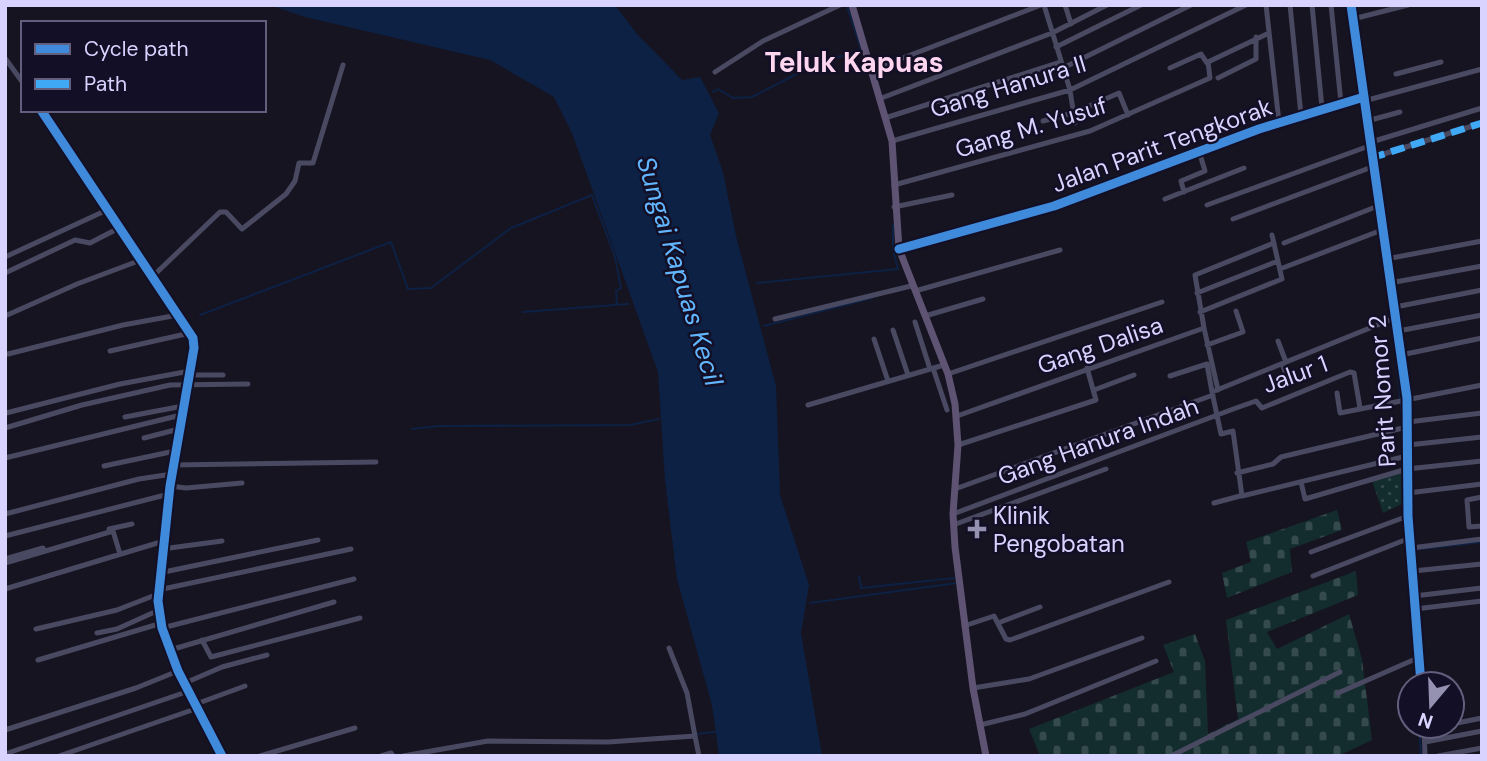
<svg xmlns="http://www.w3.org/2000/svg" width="1487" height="761" font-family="'DM Sans',sans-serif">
	<defs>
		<pattern id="grass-dots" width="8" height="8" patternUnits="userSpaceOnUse" patternTransform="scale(1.75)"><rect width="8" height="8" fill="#132c2d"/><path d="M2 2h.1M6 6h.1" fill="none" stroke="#354a4c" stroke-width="1.8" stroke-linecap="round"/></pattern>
		<pattern id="cemetery-stones" width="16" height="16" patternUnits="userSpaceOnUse" patternTransform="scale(1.75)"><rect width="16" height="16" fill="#132c2d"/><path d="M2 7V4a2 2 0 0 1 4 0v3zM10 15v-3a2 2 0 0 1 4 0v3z" fill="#354a4c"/></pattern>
	</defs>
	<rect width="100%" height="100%" fill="#161421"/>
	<path fill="url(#grass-dots)" d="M1402 473V504L1383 513 1372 481Z"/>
	<path fill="url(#cemetery-stones)" d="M1337 510 1342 530 1290 549 1292 572 1227 598 1222 573 1251 562 1246 542Z
		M1356 571 1358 595 1267 632 1277 649 1349 614 1362 659 1372 740 1338 756H1040L1029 729 1174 672 1163 645 1195 634 1205 661 1208 734 1238 719 1226 620Z"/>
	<path fill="#0d2144" d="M270 5H615L637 34 682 80 700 77 719 113 710 135 723 172 736 236 776 386 780 495 809 585 801 633 822 756H719L712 705 677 579 665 480 658 372 572 133 554 97 490 60 305 17Z"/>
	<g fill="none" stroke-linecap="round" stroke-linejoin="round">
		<path stroke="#0d2144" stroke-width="2" d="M713 92 718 89 733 98 752 97 810 67 861 49 847 6
			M1368 149 1370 165
			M1371 170 1392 317
			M757 283 898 269 893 250V225
			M523 312 628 304
			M200 315 391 242 408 289 431 288 511 228 592 195 615 257 621 288 616 291 617 304
			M1392 323 1403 425
			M764 326 872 298
			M412 429 438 426 630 425 659 419
			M1403 431 1404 467
			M1404 473 1406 537
			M1406 542 1416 684
			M1413 550 1482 542
			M859 576 861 588 955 578
			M810 603 957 583
			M1419 726 1421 756
			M697 734 715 732"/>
		<path stroke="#4a4962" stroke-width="5" d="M1044 5 1070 90 1075 123
			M1065 5 1071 24
			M1266 5 1279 122
			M1290 5 1301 115
			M1312 5 1322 108
			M1331 5 1341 103
			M1353 19 1408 5
			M1056 47 1141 5
			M5 58 23 83
			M1063 68 1191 5
			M1170 68 1201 54 1207 63
			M869 71 1041 5
			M715 72 763 41 840 5
			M1396 74 1441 62
			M1218 78 1256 59V37
			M1364 97 1407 398 1408 516 1421 684
			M879 99 1052 33 1107 5
			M1364 101 1482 69
			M41 110 193 338 194 348 170 486 158 601 162 628 178 671 222 756
			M885 118 1061 62
			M1043 121 1073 113 1119 93 1128 115
			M1367 121 1400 112
			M892 141 1070 90 1246 5
			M1368 143 1482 108
			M1371 158 1482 123
			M894 185 1090 131 1210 78 1208 62 1269 33
			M1184 192 1181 181 1205 171 1199 151
			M1165 199 1244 168
			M1207 205 1369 146
			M894 207 952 195
			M1233 219 1372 167
			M1284 243 1378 206
			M899 249 1054 206 1259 129 1364 97 1351 5
			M5 257 107 210
			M1386 259 1482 241
			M1280 269 1382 230
			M5 273 75 240 90 243 119 228
			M152 277 220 212H226L242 229 286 194 295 181 299 163H313L343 65
			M1390 283 1482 266
			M915 291 1060 250
			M1197 293 1278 261
			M1395 307 1482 290
			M1200 312 1282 279 1272 235
			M5 316 77 284 141 260
			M925 316 983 299
			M775 319 911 286
			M915 322 930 369
			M1204 328 1218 390
			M893 330 908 375
			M1398 331 1482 315
			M874 339 888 381
			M1278 341 1286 362
			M1207 345 1243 332 1236 311
			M110 351 190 333
			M8 354 123 325 178 315
			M1401 355 1482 338
			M1282 364 1290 383
			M933 368 947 410
			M948 374 1162 302
			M189 375H223
			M1170 376 1207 364 1212 392 1397 317
			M1094 390 1134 375
			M1212 392 1221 434 1233 431 1242 496 1407 456
			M1337 393 1340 413 1482 385
			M808 405 944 365
			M6 413 120 384 190 371
			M957 416 1204 328 1195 275 1274 243
			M125 417 183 406
			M1408 422 1482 413
			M5 428 82 405 170 385 248 384
			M144 438 179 429
			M958 445 1096 400 1087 368
			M1408 445 1482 437
			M5 458 181 415
			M173 465 376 462
			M104 466 175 451
			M1237 473 1273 464 1281 457 1407 427
			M1301 482 1305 499 1407 469 1482 461
			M170 486 186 488 242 483
			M955 489 1213 395
			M1408 493 1482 484
			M1482 497 1467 500 1469 527 1482 526
			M1214 503 1240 496
			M5 514 139 479 172 474
			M953 514 1236 408 1256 401 1262 408 1350 372 1354 373 1360 408
			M953 525 1106 469
			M109 529 132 524
			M5 536 169 494
			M1411 548 1482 539
			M162 549 222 541
			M1311 552 1408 516
			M5 559 43 548
			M5 563 113 531 120 554
			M1413 571 1482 564
			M159 573 318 540
			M1313 576 1410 538
			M5 589 164 541
			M158 590 351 549
			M1414 596 1482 588
			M1415 609 1482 601
			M998 623 1040 607
			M964 626 994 616 1006 639 1010 640 1169 582
			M162 628 354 579
			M36 629 117 610 158 594
			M97 633 117 629 159 610
			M202 640 211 657 360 618
			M669 648 687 693 695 736
			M170 650 334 602
			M38 660 162 623
			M185 683 222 667 267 655
			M973 688 1029 679 1142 638
			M1338 693 1420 657
			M196 704 245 686
			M1452 724 1482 718
			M980 725 1025 714 1156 661
			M1424 726 1425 756
			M5 730 136 688 178 671
			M1424 730 1443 726
			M1425 742 1482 731
			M5 754 189 691
			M59 756 198 708
			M260 756 355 728
			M381 756 391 753 393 756
			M403 756 488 741 608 742 695 736 699 756
			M1171 756 1340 672
			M1438 756 1482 748"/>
		<path stroke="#5e5373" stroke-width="7" d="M852 5 892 141 899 249 948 374 955 404 958 445 953 514 955 547 973 688 986 756"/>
		<path stroke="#3fa9f5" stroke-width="7" stroke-dasharray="14 7" stroke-linecap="butt" d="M1371 158 1482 123"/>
		<defs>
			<path id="cycleway" d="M1364 97 1407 398 1408 516 1421 684
				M41 110 193 338 194 348 170 486 158 601 162 628 178 671 222 756
				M899 249 1054 206 1259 129 1364 97 1351 5"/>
		</defs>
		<use href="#cycleway" stroke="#130f26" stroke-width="13"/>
		<use href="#cycleway" stroke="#408adc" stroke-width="9"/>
	</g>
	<path fill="#9591b1" stroke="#130f26" stroke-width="2.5" d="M973.5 518.5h7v7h7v7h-7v7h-7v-7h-7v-7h7z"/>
	<g text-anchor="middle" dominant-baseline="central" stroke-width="5" stroke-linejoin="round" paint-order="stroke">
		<g font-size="24" fill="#d9d4ff" stroke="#130f26">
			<text transform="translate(1008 86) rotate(-17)">Gang Hanura II</text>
			<text transform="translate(1031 127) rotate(-17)">Gang M. Yusuf</text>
			<text transform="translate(1162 145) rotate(-20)">Jalan Parit Tengkorak</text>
			<text transform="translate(1100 345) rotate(-19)">Gang Dalisa</text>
			<text transform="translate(1295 374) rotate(-20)">Jalur 1</text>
			<text transform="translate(1382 391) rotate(-94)">Parit Nomor 2</text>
			<text transform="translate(1098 441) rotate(-20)">Gang Hanura Indah</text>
		</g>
		<g font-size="24" fill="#d9d4ff" stroke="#130f26" text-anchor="start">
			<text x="993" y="515">Klinik<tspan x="993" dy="28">Pengobatan</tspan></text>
		</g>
		<g font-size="26" font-style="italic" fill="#62b6ff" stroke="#130f26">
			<text transform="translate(680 271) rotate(73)">Sungai Kapuas Kecil</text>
		</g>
		<g font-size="28" font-weight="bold" fill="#ffd6f0" stroke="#130f26">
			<text x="854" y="62">Teluk Kapuas</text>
		</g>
	</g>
	<rect width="1487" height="761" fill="none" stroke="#d9d4ff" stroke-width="14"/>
	<rect x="21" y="21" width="245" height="91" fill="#130f26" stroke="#625e7d" stroke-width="2"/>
	<rect x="35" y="44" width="35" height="10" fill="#408adc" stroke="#625e7d" stroke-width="2"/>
	<text x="84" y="56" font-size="21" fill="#d9d4ff">Cycle path</text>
	<rect x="35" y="79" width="35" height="10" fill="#3fa9f5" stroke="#625e7d" stroke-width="2"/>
	<text x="84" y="91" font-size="21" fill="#d9d4ff">Path</text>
	<g transform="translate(1431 705) rotate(199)"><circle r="33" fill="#130f26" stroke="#625e7d" stroke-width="2"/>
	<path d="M0-5L12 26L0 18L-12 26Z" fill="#9591b1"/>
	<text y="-10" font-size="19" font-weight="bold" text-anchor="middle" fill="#d9d4ff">N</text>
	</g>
</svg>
